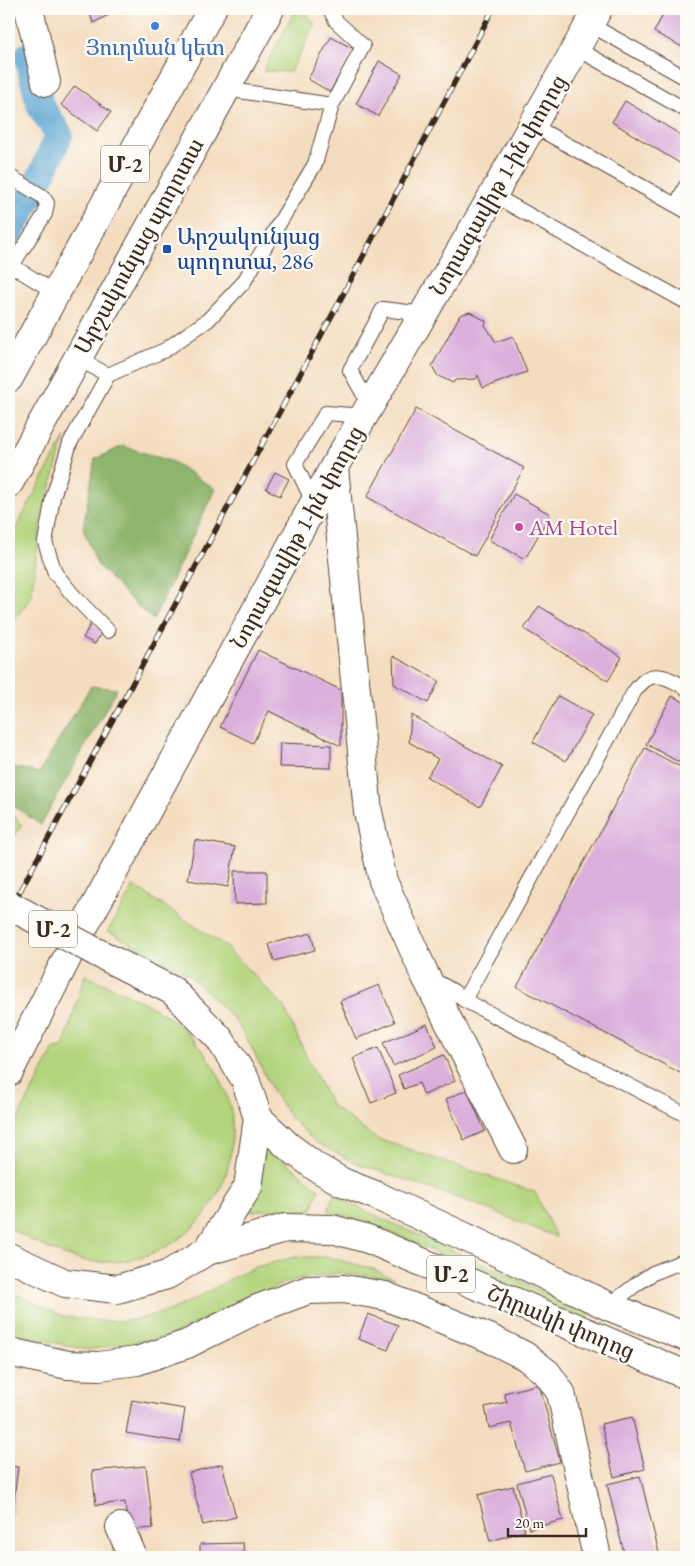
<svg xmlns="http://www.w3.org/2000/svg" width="695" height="1566" font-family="'EB Garamond','Noto Serif Armenian',serif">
	<rect width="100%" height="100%" fill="#fdfcf7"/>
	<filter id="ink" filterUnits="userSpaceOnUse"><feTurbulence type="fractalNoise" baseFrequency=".02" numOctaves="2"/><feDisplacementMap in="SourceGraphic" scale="10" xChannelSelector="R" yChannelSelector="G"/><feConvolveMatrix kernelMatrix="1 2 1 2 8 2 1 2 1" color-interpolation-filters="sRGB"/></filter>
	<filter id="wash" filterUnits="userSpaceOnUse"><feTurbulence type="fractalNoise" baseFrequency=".0096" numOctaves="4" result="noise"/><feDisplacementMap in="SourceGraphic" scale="20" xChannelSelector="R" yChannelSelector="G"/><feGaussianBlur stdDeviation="1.12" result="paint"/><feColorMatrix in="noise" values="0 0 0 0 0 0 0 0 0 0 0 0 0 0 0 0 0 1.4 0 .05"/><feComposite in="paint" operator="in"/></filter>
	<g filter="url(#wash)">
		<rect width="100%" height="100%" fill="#f4ddbf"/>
		<path fill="#b2d47c" stroke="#767f4d" d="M296 9H304L315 25 290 72 263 71Z
			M65 437 41 520 31 598 9 626V541Z
			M9 811 22 825 9 846Z
			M134 886 225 946 283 1005 310 1064 332 1106 375 1138 535 1192 556 1237 473 1203 358 1164 315 1142 290 1117 273 1092 251 1046 235 1020 188 974 108 931Z
			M85 975C119 991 163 1007 189 1035 210 1056 228 1087 232 1117 233 1129 232 1140 231 1151 223 1214 174 1258 111 1262 74 1265 40 1245 9 1228V1136L54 1049 63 1048Z
			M264 1144 319 1189 312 1210H264L240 1213Z
			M333 1195 368 1212 590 1313 587 1320 367 1222 328 1211Z
			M295 1257H329L373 1269 394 1279 339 1273 289 1281 166 1337 87 1350 9 1332V1291L65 1317 103 1321 135 1320 172 1310 197 1298 228 1280 256 1267Z"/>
		<path fill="#8db66c" stroke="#647045" d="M123 446 173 462 215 489 153 620 129 598 97 564 83 528 95 459Z
			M91 686 117 689 41 825 15 807 9 799V766L39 773Z"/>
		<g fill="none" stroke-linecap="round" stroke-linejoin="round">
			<path stroke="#57a2cf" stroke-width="28" d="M9 234 42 174 59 135 40 105 28 56"/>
		</g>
		<g id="blocks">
			<path fill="#daafdc" d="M89 9H120L93 23Z
				M666 9H686V49L654 32Z
				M331 37 354 49 330 92 308 79Z
				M379 61 402 74 378 116 356 104Z
				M75 86 111 112 97 131 61 105Z
				M625 101 686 138V167L612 122Z
				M470 312 486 321 485 325 496 342 513 336 527 372 483 388 478 375 476 379 455 380 453 383 438 376 432 366 460 315Z
				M416 409 524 468 475 556 367 497Z
				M275 472 289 479 280 496 266 489Z
				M514 494 550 514 525 559 489 540Z
				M539 606 622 657 608 681 524 629Z
				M91 623 103 629 95 644 83 638Z
				M258 650 341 690V746L269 711 253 743 220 727Z
				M393 656 439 681 428 703 394 684Z
				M558 696 592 715 566 761 533 742Z
				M672 696 686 703V766L646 744Z
				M411 715 502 767 480 807 427 777 438 759 409 742Z
				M280 743 331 745V768L279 767Z
				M645 748 686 770V1076L517 987Z
				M195 840 235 847 228 887 188 880Z
				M234 871H267V903L235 904Z
				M311 933 315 950 274 961 269 944Z
				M379 985 395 1022 356 1039 340 1001Z
				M427 1024 437 1047 393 1066 383 1043Z
				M378 1048 396 1093 371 1103 353 1058Z
				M444 1055 455 1081 424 1095 419 1083 404 1089 398 1075Z
				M467 1090 485 1131 464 1140 446 1099Z
				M368 1314 398 1325 388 1350 358 1339Z
				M539 1384 560 1462 525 1471 511 1423 489 1428 485 1407 507 1402 504 1393Z
				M132 1400 185 1409 180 1442 126 1433Z
				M632 1417 645 1469 614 1477 601 1424Z
				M222 1464 236 1517 203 1525 189 1473Z
				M9 1466 18 1467 10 1530H9Z
				M146 1466 153 1528 128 1530 125 1502 96 1505 92 1471Z
				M551 1474 563 1520 529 1529 517 1483Z
				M640 1476 660 1557H625L607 1484Z
				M513 1486 525 1531 490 1541 478 1495Z
				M243 1543 244 1557H200V1544Z"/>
		</g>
	</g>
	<g filter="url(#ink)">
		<use href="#blocks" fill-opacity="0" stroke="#574536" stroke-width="1"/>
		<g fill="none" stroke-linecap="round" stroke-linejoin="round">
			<defs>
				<path id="lane" d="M589 24 686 78
					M576 48 686 110
					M225 89 332 105 363 46 336 21 330 9
					M532 125 686 211
					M9 176 42 196 47 203 45 214 9 270
					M493 195 686 302
					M676 205 686 186
					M12 266 55 292
					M77 358 108 375 70 443 53 497 45 542 55 573 73 595 108 631
					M108 375 165 350 208 320 243 283 315 164 332 105
					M370 406 350 370 383 309 424 314
					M314 504 295 464 326 413 364 416
					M430 978 453 991 464 1000 686 1115
					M464 1000 634 692C637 688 641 683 645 680 657 670 675 682 686 688
					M608 1306 638 1283 653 1273 686 1260"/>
				<path id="street" d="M334 467 368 812 383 881 425 975 513 1149
					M9 1352 68 1365 99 1366 137 1361 187 1344 257 1309 308 1290 344 1289 385 1296 489 1338 525 1356 547 1373 561 1393 597 1557
					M120 1527 133 1557"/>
				<path id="secondary" d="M29 9 46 82
					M9 1072 69 954 334 467 493 195 598 9"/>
				<path id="primary" d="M9 378 212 9
					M9 483 270 9"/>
				<path id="highway" d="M96 952 173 991 219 1038 245 1079 258 1118 288 1146 316 1167 342 1182 375 1195 478 1243 608 1306 686 1337
					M207 1251 248 1187 258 1118
					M9 1257 65 1283 117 1289 167 1275 207 1251 285 1228 332 1229 368 1239 686 1375"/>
			</defs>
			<use href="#lane" stroke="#574536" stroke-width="16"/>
			<use href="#street" stroke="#574536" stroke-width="30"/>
			<use href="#secondary" stroke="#574536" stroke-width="30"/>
			<use href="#primary" stroke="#574536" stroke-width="30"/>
			<use href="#highway" stroke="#574536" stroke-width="30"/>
			<use href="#lane" stroke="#fff" stroke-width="14"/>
			<use href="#street" stroke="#fff" stroke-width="28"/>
			<use href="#secondary" stroke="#fff" stroke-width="28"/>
			<use href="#primary" stroke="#fff" stroke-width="28"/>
			<use href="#highway" stroke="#fff" stroke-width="28"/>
			<defs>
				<path id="rail" d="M9 911 336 308 493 9"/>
			</defs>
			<use href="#rail" stroke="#3b2a1e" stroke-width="5.5"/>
			<use href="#rail" stroke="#fdfcf7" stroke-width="4" stroke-dasharray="11" stroke-linecap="butt"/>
			<defs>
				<path id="highway-bridge" d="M9 905 96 952"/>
			</defs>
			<use href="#highway-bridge" stroke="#574536" stroke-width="30" stroke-linecap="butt"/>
			<use href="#highway-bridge" stroke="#fff" stroke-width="28"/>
		</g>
	</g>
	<circle fill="#3f7fe0" stroke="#fdfcf7" stroke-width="2" cx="155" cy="26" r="5"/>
	<rect fill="#1a4fb4" stroke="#fdfcf7" stroke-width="2" x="162" y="244" width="10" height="10" rx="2.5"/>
	<circle fill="#d1479c" stroke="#fdfcf7" stroke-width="2" cx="519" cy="527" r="5"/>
	<g text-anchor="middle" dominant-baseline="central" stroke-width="4.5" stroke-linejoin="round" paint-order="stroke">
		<g fill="#fdfcf7" stroke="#75695f" stroke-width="1">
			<rect x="101" y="145.5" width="48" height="37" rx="4"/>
			<rect x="29" y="910.5" width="48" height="37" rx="4"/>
			<rect x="427" y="1255.5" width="48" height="37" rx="4"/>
		</g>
		<g font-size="21" font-weight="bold" fill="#3b2a1e">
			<text x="125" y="164">Մ-2</text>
			<text x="53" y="929">Մ-2</text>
			<text x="451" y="1274">Մ-2</text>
		</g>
		<g font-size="22" fill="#366cbe" stroke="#fdfcf7">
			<text x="155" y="47">Յուղման կետ</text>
		</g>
		<g font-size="22" fill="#3b2a1e" stroke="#fdfcf7">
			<text transform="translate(498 185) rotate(-60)">Նորագավիթ 1-ին փողոց</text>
			<text transform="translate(139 246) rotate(-61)">Արշակունյաց պողոտա</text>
			<text transform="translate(297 537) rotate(-61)">Նորագավիթ 1-ին փողոց</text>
			<text transform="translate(561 1322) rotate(23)">Շիրակի փողոց</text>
		</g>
		<g font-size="22" fill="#164399" stroke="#fdfcf7" text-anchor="start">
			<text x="177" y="236">Արշակունյաց<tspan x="177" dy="25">պողոտա, 286</tspan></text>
		</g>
		<g font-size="22" fill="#b23c85" stroke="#fdfcf7" text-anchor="start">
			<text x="529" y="527">AM Hotel</text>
		</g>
	</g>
	<rect width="695" height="1566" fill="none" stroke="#fdfcf7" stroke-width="30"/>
	<path d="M508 1528v8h78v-8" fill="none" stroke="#3b2a1e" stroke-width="2.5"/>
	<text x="515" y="1528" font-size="15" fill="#3b2a1e" stroke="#fdfcf7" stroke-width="4" paint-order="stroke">20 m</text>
</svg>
